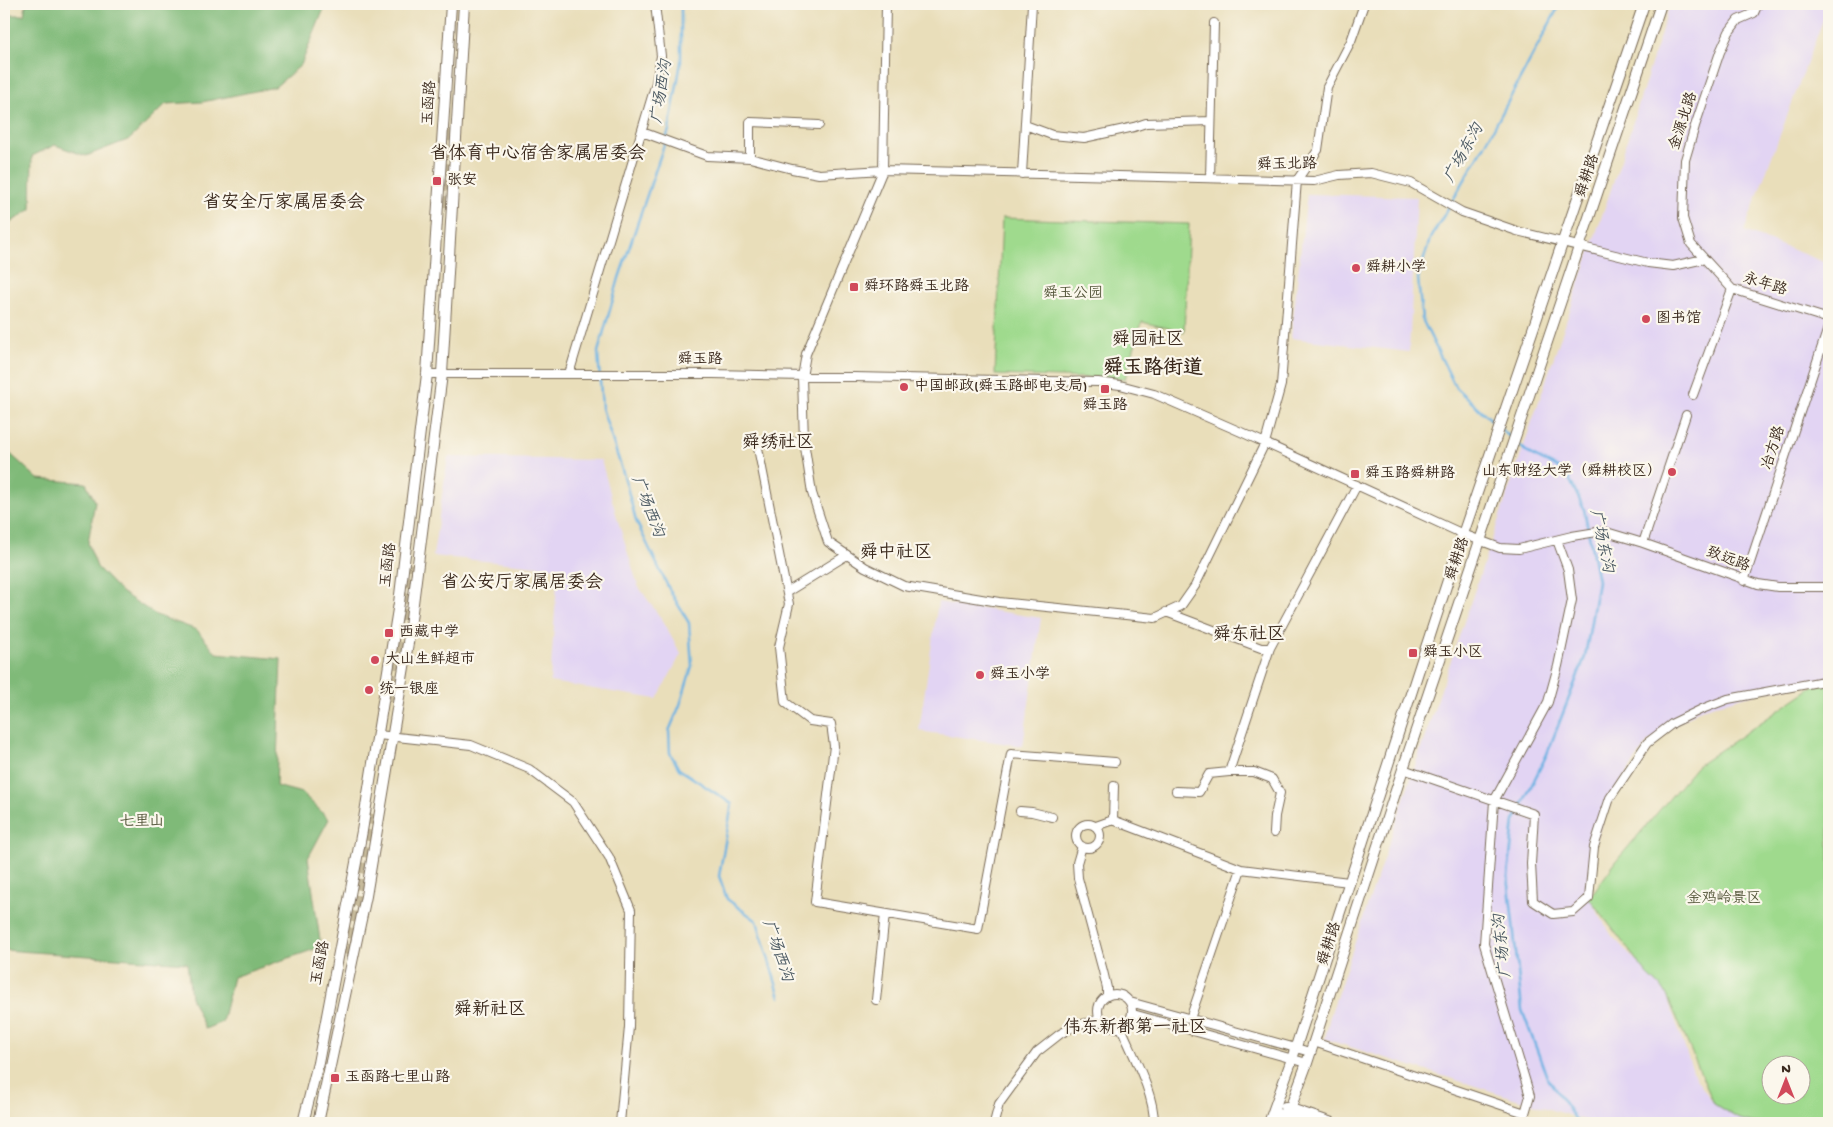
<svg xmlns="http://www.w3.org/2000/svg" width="1833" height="1127" font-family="'Gochi Hand','LXGW WenKai TC',sans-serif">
	<rect width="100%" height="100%" fill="#fbf7ec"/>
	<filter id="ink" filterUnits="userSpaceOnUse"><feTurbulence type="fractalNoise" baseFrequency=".02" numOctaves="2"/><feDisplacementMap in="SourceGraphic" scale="10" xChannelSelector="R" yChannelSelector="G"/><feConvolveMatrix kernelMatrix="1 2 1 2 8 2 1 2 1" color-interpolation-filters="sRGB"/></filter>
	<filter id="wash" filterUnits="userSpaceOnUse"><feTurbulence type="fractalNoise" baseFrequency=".0096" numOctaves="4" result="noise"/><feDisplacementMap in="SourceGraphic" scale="20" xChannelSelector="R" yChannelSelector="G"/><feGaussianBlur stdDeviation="1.12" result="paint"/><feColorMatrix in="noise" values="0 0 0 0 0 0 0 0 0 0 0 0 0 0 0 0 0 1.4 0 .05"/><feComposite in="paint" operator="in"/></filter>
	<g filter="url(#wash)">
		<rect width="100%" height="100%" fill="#e9deba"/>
		<path fill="#e2d4f3" d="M1670 4H1829L1744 231 1829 264V680L1757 693 1701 709 1647 743 1610 798 1595 843 1589 898 1612 936 1665 991 1695 1077 1714 1104 1737 1118 1754 1123H1594L1325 1039 1330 1016 1621 160Z
			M1307 194 1417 197 1409 352 1291 338Z
			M448 457 601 460 618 521 638 586 660 617 681 654 657 699 550 682 558 568 433 556Z
			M938 602 1041 618 1023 746 919 731Z"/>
		<path fill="#9fda8d" stroke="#6d8256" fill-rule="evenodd" d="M1002 218 1189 224 1184 332 1142 322 1125 379 995 375Z
			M1829 680V1123H1754L1737 1118 1714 1104 1665 991 1647 974 1589 898 1618 859 1697 766 1820 682ZM1770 1064H1800V1094H1770Z"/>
		<path fill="#7fba78" stroke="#5d724b" d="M26 4H326L301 65 275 87 202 102 166 104 130 139 86 156 55 145 32 156 31 209 4 227V15H24Z
			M4 448 38 479 86 483 95 501 88 543 97 567 121 592 156 615 197 630 216 653 281 659 276 786 302 793 329 819 308 858 321 947 233 977 222 1022 205 1029 191 997 187 963 4 950Z"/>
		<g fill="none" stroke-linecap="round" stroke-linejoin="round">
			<path stroke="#6bb2e2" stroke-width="2.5" d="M681 4V62L669 130 619 278 598 352 602 408 625 479 636 521 670 591 689 623 692 666 680 705 669 731 670 753 679 769 732 804 719 876 727 899 757 921 780 997
				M1497 425 1456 388 1422 319 1418 278 1430 239 1485 145 1560 4
				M1501 429 1512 439
				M1516 442 1528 453 1566 472 1584 509 1598 581 1585 657 1547 754 1514 821 1508 876 1522 1010 1547 1077 1578 1123"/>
		</g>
	</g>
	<g filter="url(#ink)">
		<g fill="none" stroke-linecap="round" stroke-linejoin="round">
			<path stroke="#c6ba9b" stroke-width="11" stroke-dasharray="11 5.5" stroke-linecap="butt" d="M443 207 448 128
				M394 702 413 564
				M349 955 375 811"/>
			<defs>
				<path id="minor" d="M886 4 883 170 806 354 802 377 804 441 757 443 789 604 779 647 785 702 810 721 831 724 834 746 815 902 978 929 1011 754 1115 762
					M1758 4 1754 13 1738 20 1729 32 1720 52 1695 126 1685 160 1683 218 1691 244 1732 289 1829 319
					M1025 125 1052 135 1084 138 1134 127 1146 123 1211 121
					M642 132 707 156 750 158V122L819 125
					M750 158 792 169 819 174 883 170 1314 181 1339 175 1371 173 1411 183 1462 212 1517 231 1648 263 1673 266 1704 259
					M1022 174 1032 4
					M1210 178 1214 23
					M427 374H713L1098 382 1120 385 1154 394 1241 432 1463 534 1500 548 1519 549 1572 536 1603 531 1643 543 1758 584 1778 587H1829
					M569 374 656 83 661 56 655 4
					M1693 395 1732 289
					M804 441 812 493 828 542 865 567 904 586 999 602 1155 618 1181 606 1195 586 1265 443 1281 385 1297 180 1318 150 1327 87 1351 41 1364 4
					M1643 543 1686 415
					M1744 581 1829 325
					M787 592 847 555
					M1166 612 1261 648H1270L1357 485
					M1270 648 1229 772H1254L1272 779 1280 793 1275 816 1274 833
					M378 735 471 745 529 769 573 802 609 857 631 910 629 1027 620 1123
					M1403 769 1534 814 1531 864 1533 901 1553 914 1573 912 1589 898 1594 847 1610 798 1647 743 1673 723 1702 709 1728 699 1829 680
					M1114 786 1113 820 1241 869 1349 882
					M1176 791 1199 792 1209 774 1229 772
					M1020 811 1032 812 1052 817
					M1076 836a12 12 0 1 1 24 0a12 12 0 1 1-24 0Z
					M1096 826 1113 820
					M1082 846 1077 863 1078 878 1103 971 1107 988V996
					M1098 1011a17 17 0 1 1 34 0a17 17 0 1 1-34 0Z
					M876 1000 885 914
					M1130 1002 1310 1052
					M1133 1014 1307 1063
					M1190 1019 1241 869
					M1121 1027C1133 1056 1154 1092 1154 1123
					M1314 1042 1525 1113 1530 1096 1484 944 1494 801 1548 702 1558 666 1572 600 1568 570 1557 540
					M994 1123 999 1104 1037 1052 1060 1034 1075 1026 1100 1019"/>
				<path id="major" d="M1285 1107 1332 1123
					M1278 1114 1309 1123
					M303 1123 318 1063 362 831 399 603 427 374 451 4
					M318 1123 366 896 408 643 442 374 464 4
					M1269 1123 1292 1059 1463 534 1644 4
					M1282 1123 1290 1109 1307 1063 1403 769 1661 4"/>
			</defs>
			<use href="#minor" stroke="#786955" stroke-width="10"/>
			<use href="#major" stroke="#786955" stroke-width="12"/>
			<use href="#minor" stroke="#fff" stroke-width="8"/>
			<use href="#major" stroke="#fff" stroke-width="10"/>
		</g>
	</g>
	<g fill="#d1495b" stroke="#fbf7ec" stroke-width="2">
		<rect x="432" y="176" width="10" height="10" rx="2.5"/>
		<circle cx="1356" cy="268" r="5"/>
		<rect x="849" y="282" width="10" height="10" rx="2.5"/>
		<circle cx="1646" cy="319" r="5"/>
		<circle cx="904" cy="387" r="5"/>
		<rect x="1100" y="384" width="10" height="10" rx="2.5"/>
		<circle cx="1672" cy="472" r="5"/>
		<rect x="1350" y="469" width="10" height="10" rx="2.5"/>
		<rect x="384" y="628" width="10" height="10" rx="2.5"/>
		<rect x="1408" y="648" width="10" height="10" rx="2.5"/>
		<circle cx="375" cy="660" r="5"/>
		<circle cx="980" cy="675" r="5"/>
		<circle cx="369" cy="690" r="5"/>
		<rect x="330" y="1073" width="10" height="10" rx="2.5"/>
	</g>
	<g text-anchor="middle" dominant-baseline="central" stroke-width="4.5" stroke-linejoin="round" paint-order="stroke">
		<g font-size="15" fill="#3b2a1e" stroke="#fbf7ec">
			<text transform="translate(430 103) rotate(-86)">玉函路</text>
			<text transform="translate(1684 121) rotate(-72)">金源北路</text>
			<text transform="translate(1287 165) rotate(-1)">舜玉北路</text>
			<text transform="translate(1588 176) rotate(-71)">舜耕路</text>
			<text transform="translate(1765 285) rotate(17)">永年路</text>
			<text x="700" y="360">舜玉路</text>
			<text transform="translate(1774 448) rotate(-72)">冶方路</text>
			<text transform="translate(1458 559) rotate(-71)">舜耕路</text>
			<text transform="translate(1728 560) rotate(20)">致远路</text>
			<text transform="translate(389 565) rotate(-83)">玉函路</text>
			<text transform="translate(1330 944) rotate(-72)">舜耕路</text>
			<text transform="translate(321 963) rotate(-79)">玉函路</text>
		</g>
		<g font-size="15" fill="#3b2a1e" stroke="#fbf7ec" text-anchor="start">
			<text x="447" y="181">张安</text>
			<text x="1366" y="268">舜耕小学</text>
			<text x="864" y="287">舜环路舜玉北路</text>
			<text x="1656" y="319">图书馆</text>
			<text x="914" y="387">中国邮政(舜玉路邮电支局)</text>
			<text x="1105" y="406" text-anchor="middle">舜玉路</text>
			<text x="1662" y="472" text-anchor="end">山东财经大学（舜耕校区）</text>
			<text x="1365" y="474">舜玉路舜耕路</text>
			<text x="399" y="633">西藏中学</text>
			<text x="1423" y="653">舜玉小区</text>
			<text x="385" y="660">大山生鲜超市</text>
			<text x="990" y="675">舜玉小学</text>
			<text x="379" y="690">统一银座</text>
			<text x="345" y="1078">玉函路七里山路</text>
		</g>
		<g font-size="15" fill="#54563a" stroke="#fbf7ec">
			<text x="1073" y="294">舜玉公园</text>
			<text x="142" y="822">七里山</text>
			<text x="1724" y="899">金鸡岭景区</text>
		</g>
		<g font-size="16" font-style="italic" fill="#4c5a63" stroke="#fbf7ec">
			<text transform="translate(663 92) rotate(-81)">广场西沟</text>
			<text transform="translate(1465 154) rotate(-61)">广场东沟</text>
			<text transform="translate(646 507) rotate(69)">广场西沟</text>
			<text transform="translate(1600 541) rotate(78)">广场东沟</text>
			<text transform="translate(1504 946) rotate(-96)">广场东沟</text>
			<text transform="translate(776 951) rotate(71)">广场西沟</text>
		</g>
		<g font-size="18" fill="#3b2a1e" stroke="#fbf7ec">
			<text x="538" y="154">省体育中心宿舍家属居委会</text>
			<text x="284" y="203">省安全厅家属居委会</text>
			<text x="1148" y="340">舜园社区</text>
			<text x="778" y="443">舜绣社区</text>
			<text x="896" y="553">舜中社区</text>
			<text x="522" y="583">省公安厅家属居委会</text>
			<text x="1249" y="635">舜东社区</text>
			<text x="490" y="1010">舜新社区</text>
			<text x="1135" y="1028">伟东新都第一社区</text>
		</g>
		<g font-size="20" font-weight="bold" fill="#3b2a1e" stroke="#fbf7ec">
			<text x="1153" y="369">舜玉路街道</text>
		</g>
	</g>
	<rect width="1833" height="1127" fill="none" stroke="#fbf7ec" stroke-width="20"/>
	<g transform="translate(1786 1080)"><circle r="24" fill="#fbf7ec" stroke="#aea59a"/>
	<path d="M0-4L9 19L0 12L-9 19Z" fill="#d1495b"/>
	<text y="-8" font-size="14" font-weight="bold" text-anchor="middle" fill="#3b2a1e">N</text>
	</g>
</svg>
